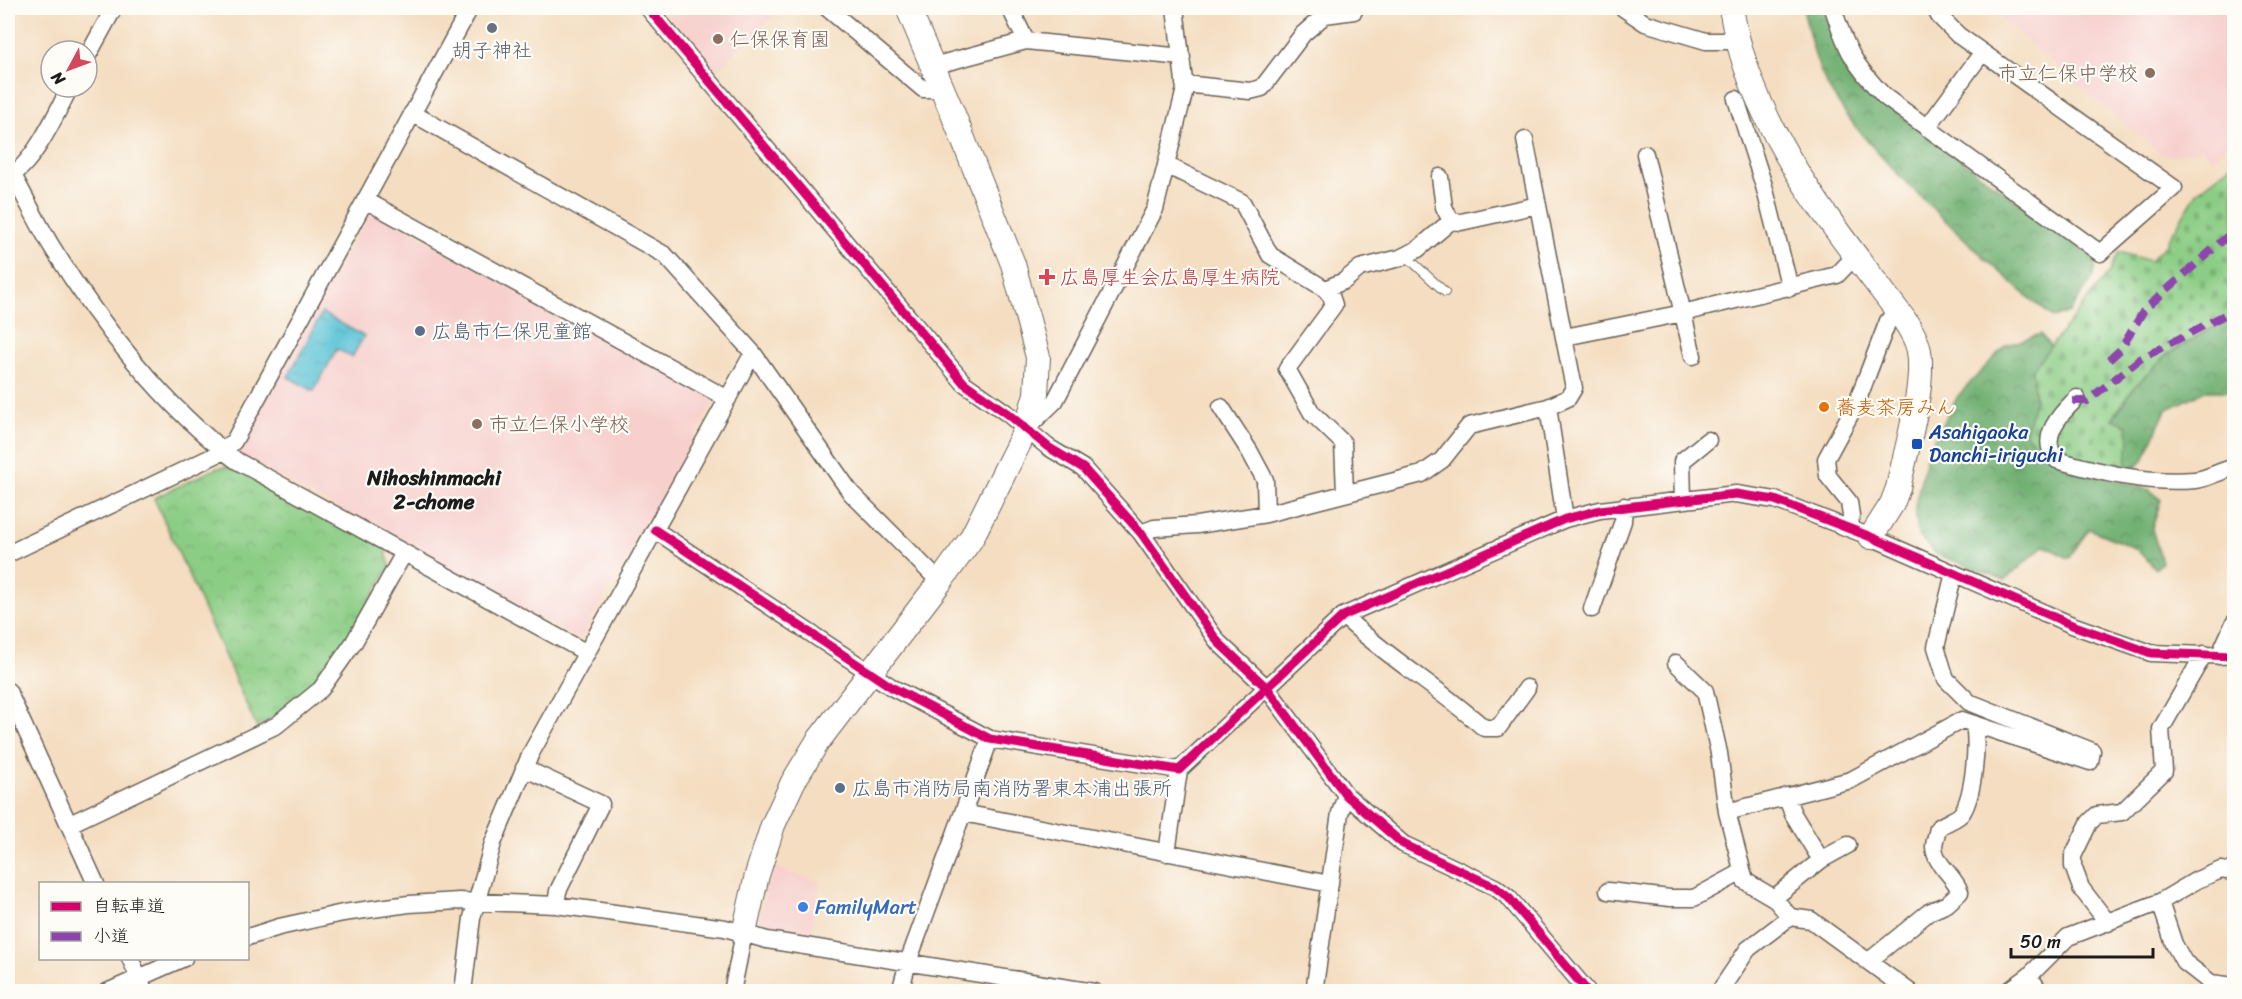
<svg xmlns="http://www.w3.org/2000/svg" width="2242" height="999" font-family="Sriracha,'Klee One',sans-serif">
	<defs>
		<pattern id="forest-crowns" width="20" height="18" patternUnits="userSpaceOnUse" patternTransform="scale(1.5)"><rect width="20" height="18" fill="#71b072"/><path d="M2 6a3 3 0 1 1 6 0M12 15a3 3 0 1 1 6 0" fill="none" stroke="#5c8e5d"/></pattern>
		<pattern id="cemetery-stones" width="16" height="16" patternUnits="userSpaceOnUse" patternTransform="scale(1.5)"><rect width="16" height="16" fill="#8ccd85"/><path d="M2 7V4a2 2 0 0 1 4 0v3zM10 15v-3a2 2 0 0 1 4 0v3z" fill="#78af72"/></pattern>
		<pattern id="park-crowns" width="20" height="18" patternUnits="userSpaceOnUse" patternTransform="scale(1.5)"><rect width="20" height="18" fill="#8ccd85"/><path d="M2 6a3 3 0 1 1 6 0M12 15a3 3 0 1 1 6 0" fill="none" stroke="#78af72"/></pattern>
		<pattern id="water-ripples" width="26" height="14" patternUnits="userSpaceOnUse" patternTransform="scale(1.5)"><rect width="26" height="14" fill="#59c2d5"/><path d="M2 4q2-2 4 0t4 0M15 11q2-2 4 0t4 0" fill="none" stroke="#4da6b6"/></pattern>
	</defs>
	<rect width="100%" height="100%" fill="#fdfcf7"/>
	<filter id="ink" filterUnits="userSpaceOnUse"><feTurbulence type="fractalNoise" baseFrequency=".0167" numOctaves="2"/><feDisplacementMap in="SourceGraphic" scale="12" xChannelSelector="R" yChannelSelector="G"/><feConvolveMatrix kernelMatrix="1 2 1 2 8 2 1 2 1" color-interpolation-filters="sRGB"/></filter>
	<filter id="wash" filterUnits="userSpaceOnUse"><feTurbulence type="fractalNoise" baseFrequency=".008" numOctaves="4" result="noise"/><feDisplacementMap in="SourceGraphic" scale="24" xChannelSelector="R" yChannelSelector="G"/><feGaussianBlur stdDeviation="1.35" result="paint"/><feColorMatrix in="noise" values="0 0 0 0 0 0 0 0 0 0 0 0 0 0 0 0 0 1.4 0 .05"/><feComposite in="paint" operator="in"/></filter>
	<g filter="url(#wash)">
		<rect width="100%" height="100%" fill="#f4ddc0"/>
		<path fill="#f7d0cd" d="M661 8H782L715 71Z
			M1988 8H2234V139L2213 159 2201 149 2174 156 2161 154Z
			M371 209 716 399 584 634 575 638 240 456 238 448Z
			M771 866 820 882 811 936 763 929 758 923Z"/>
		<path fill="url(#forest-crowns)" stroke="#466647" stroke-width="1.5" d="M1803 8H1826L1885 104 2096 260 2092 279 2070 312 2054 318C2016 288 1982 256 1948 223 1905 182 1861 141 1830 90 1815 66 1810 35 1803 8Z
			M2234 316V391H2205L2166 410 2142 462 2133 469 2125 468 2129 440 2112 420 2134 387 2168 354Z
			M2041 334 2051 348 2032 370 2035 398 2027 434 2080 470 2150 490 2161 500 2152 529 2162 562 2156 569 2135 548 2089 529 2069 558 2044 546 2005 580 1936 554 1918 535 1915 505 1928 450 1958 396 2005 346Z"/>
		<path fill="url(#cemetery-stones)" stroke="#547450" stroke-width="1.5" d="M2234 163V316L2168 353 2134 387 2112 419 2127 425 2129 440 2125 468 2044 454 2026 434 2035 398 2032 370 2108 274 2119 252 2150 261 2166 244 2198 191Z"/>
		<path fill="url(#park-crowns)" stroke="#547450" stroke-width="1.5" d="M237 466 385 548 390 566 334 663 299 701 257 728 154 498 217 468Z"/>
		<path fill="url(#water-ripples)" stroke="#3a6f78" stroke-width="1.5" d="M322 313 364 336 352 357 337 349 314 391 288 377Z"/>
	</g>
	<g filter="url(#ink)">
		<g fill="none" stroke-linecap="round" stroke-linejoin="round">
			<defs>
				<path id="lane" d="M1405 255 1445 292"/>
				<path id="street" d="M648 8 964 383 1008 414 1048 447 1083 468 1141 533 1218 642 1267 688 1346 795 1403 844 1495 887 1509 898 1588 992
					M827 8 923 89H942
					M1010 8 1026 41
					M1623 8 1645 23 1706 41H1738
					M1833 8C1846 49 1854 65 1885 97L2100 253 2174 188 1958 35 1939 16 1935 8
					M87 57 114 8
					M933 66 1026 41 1182 57
					M1184 84 1250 91 1262 88 1303 34 1325 15 1354 11
					M1736 99 1764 186 1790 288
					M412 113 665 255 753 353 851 493 940 582
					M1927 128 1982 53
					M1525 140 1574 388 1568 398 1548 407
					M1645 154 1693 356
					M1166 165 1242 202 1270 255 1325 289 1344 281 1360 268 1400 258 1418 249 1451 221
					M13 175C26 199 38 224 52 247 99 323 165 408 237 461L587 653
					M8 177C33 166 57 112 70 87
					M1440 177 1444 207 1451 221 1461 222 1538 205
					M365 200 728 399
					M1325 289 1331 296 1334 305 1287 369 1312 413 1343 443 1345 493
					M1565 337 1683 313 1837 275 1856 255
					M2077 398C2061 413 2037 438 2057 460 2103 473 2147 484 2195 480 2208 479 2220 470 2234 468
					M1221 407 1250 452 1265 480 1266 514
					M1027 428 1055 401 1155 209 1185 89 1175 8
					M1683 500 1682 461 1708 440
					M1850 528 1851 516 1849 502 1828 476 1826 459 1857 402 1888 321 1897 310
					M655 530 893 688 990 739 1179 770 1343 616 1352 612 1565 519 1600 510 1736 494 1775 500 1871 537 2072 625 2151 653 2234 656
					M1141 533 1154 528 1197 525 1266 514 1422 474 1442 460 1469 426 1548 407 1565 519
					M8 554 224 451 234 441 470 8
					M1592 609 1623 521 1624 506
					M1343 616C1387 657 1439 688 1484 728H1498L1527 688
					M2219 656 2234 623
					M1676 663 1705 691 1719 753 1727 812 1745 881 1774 898 1790 917
					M8 691 96 884
					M524 768 601 804 558 891 556 905
					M1786 796 1793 814 1821 860
					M1727 812 1851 780 1962 720 2090 762 2092 751 1969 702 1946 679 1936 647 1954 573
					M963 813 1330 884
					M70 824 277 725 321 689 354 642 404 553
					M1167 853 1179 770
					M1608 891 1670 898H1694L1742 872
					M1774 898 1821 860 1848 845
					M2160 902 2174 944 2184 962 2211 983 2234 986
					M2108 923 2081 888 2073 866V856L2089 823 2097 815 2122 812 2164 771 2161 729 2204 654
					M248 937 279 927 343 913 409 904 459 901 556 905 725 928 767 940 1094 992
					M130 958 145 992
					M1869 961 1929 912 1947 904 1960 892C1955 876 1935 865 1934 847 1934 841 1937 834 1938 828 1944 823 1958 819 1962 813 1974 794 1978 745 1974 724
					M2029 976 2040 992
					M107 992 184 958
					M463 992 472 918 493 843 531 753 753 353
					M732 992 744 933
					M900 992 908 962 990 739
					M1314 992 1340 813 1346 795
					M1719 992 1748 949 1790 917 1811 920 1910 992
					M2007 992 2029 976 2068 937 2160 902 2197 880 2221 870 2234 872"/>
				<path id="secondary" d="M1731 8C1751 129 1831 223 1903 318 1910 328 1917 339 1919 351 1925 386 1906 451 1898 488L1892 504 1871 537
					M744 933 757 875 773 825 793 782 818 741 940 582 971 539 1026 429 1036 394 1038 357 1013 264 953 114 908 8"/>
			</defs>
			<use href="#lane" stroke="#686055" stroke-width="10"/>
			<use href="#street" stroke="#686055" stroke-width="19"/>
			<use href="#secondary" stroke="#686055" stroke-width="26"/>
			<use href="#lane" stroke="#fff" stroke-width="8"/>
			<use href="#street" stroke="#fff" stroke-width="16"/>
			<use href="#secondary" stroke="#fff" stroke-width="24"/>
			<path stroke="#8e44ad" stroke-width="8" stroke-dasharray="15 8" stroke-linecap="butt" d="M2109 360 2121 349 2144 310 2231 233 2234 235
				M2073 401H2087L2140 359 2234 310"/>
			<defs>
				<path id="cycleway" d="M648 8 964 383 1008 414 1048 447 1083 468 1141 533 1218 642 1267 688 1346 795 1403 844 1495 887 1509 898 1588 992
					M655 530 893 688 990 739 1179 770 1343 616 1352 612 1565 519 1600 510 1736 494 1775 500 1871 537 2072 625 2151 653 2234 656"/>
			</defs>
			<use href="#cycleway" stroke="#fdfcf7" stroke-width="13"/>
			<use href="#cycleway" stroke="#d6006c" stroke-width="9"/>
		</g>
	</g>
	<circle fill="#6b7280" stroke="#fdfcf7" stroke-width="2" cx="492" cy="28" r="6"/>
	<g fill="#8d6e63" stroke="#fdfcf7" stroke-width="2">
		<circle cx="718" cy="39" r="6"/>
		<circle cx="2150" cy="73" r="6"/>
		<circle cx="477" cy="424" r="6"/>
	</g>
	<path fill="#e0444e" stroke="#fdfcf7" stroke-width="2" d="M1044 268h6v6h6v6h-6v6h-6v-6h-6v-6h6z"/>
	<g fill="#5c6f8a" stroke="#fdfcf7" stroke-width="2">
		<circle cx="420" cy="331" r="6"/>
		<circle cx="840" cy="788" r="6"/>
	</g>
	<circle fill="#e8710a" stroke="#fdfcf7" stroke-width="2" cx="1824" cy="407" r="6"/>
	<rect fill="#1a4fb4" stroke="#fdfcf7" stroke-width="2" x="1911" y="438" width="12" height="12" rx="3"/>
	<circle fill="#3f7fe0" stroke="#fdfcf7" stroke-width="2" cx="803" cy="907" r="6"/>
	<g text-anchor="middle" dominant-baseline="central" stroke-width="4.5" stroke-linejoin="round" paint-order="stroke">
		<g font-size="20" fill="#785e54" stroke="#fdfcf7" text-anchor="start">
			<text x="730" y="39">仁保保育園</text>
			<text x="2138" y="73" text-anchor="end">市立仁保中学校</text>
			<text x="489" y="424">市立仁保小学校</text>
		</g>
		<g font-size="20" fill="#5b616d" stroke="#fdfcf7">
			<text x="492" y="50">胡子神社</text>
		</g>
		<g font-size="20" fill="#be3a42" stroke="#fdfcf7" text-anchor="start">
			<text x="1060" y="277">広島厚生会広島厚生病院</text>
		</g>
		<g font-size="20" fill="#4e5e75" stroke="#fdfcf7" text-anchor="start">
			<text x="432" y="331">広島市仁保児童館</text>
			<text x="852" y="788">広島市消防局南消防署東本浦出張所</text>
		</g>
		<g font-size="20" fill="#c56008" stroke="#fdfcf7" text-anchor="start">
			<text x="1836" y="407">蕎麦茶房みん</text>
		</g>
		<g font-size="20" fill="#164399" stroke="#fdfcf7" text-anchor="start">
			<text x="1929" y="432">Asahigaoka<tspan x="1929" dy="23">Danchi-iriguchi</tspan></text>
		</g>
		<g font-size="20" fill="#366cbe" stroke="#fdfcf7" text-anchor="start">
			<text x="815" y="907">FamilyMart</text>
		</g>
		<g font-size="21" font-weight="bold" fill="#1c1c1c" stroke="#fdfcf7">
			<text x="434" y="478">Nihoshinmachi<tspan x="434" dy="24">2-chome</tspan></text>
		</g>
	</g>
	<rect width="2242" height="999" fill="none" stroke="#fdfcf7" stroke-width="30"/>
	<rect x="39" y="882" width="210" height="78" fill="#fdfcf7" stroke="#a3a29f" stroke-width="1.5"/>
	<rect x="51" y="902" width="30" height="9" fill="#d6006c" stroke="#a3a29f" stroke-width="1.5"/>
	<text x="93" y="912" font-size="18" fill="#1c1c1c">自転車道</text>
	<rect x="51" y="932" width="30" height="9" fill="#8e44ad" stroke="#a3a29f" stroke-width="1.5"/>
	<text x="93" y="942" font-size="18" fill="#1c1c1c">小道</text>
	<g transform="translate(69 69) rotate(229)"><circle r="28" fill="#fdfcf7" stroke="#a3a29f" stroke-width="1.5"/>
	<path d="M0-4.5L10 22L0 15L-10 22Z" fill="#d1495b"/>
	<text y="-9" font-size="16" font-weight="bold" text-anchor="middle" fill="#1c1c1c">N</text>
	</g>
	<path d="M2011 948v9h142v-9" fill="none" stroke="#1c1c1c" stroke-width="3"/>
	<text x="2020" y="948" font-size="18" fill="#1c1c1c" stroke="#fdfcf7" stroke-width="4.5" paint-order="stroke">50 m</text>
</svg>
